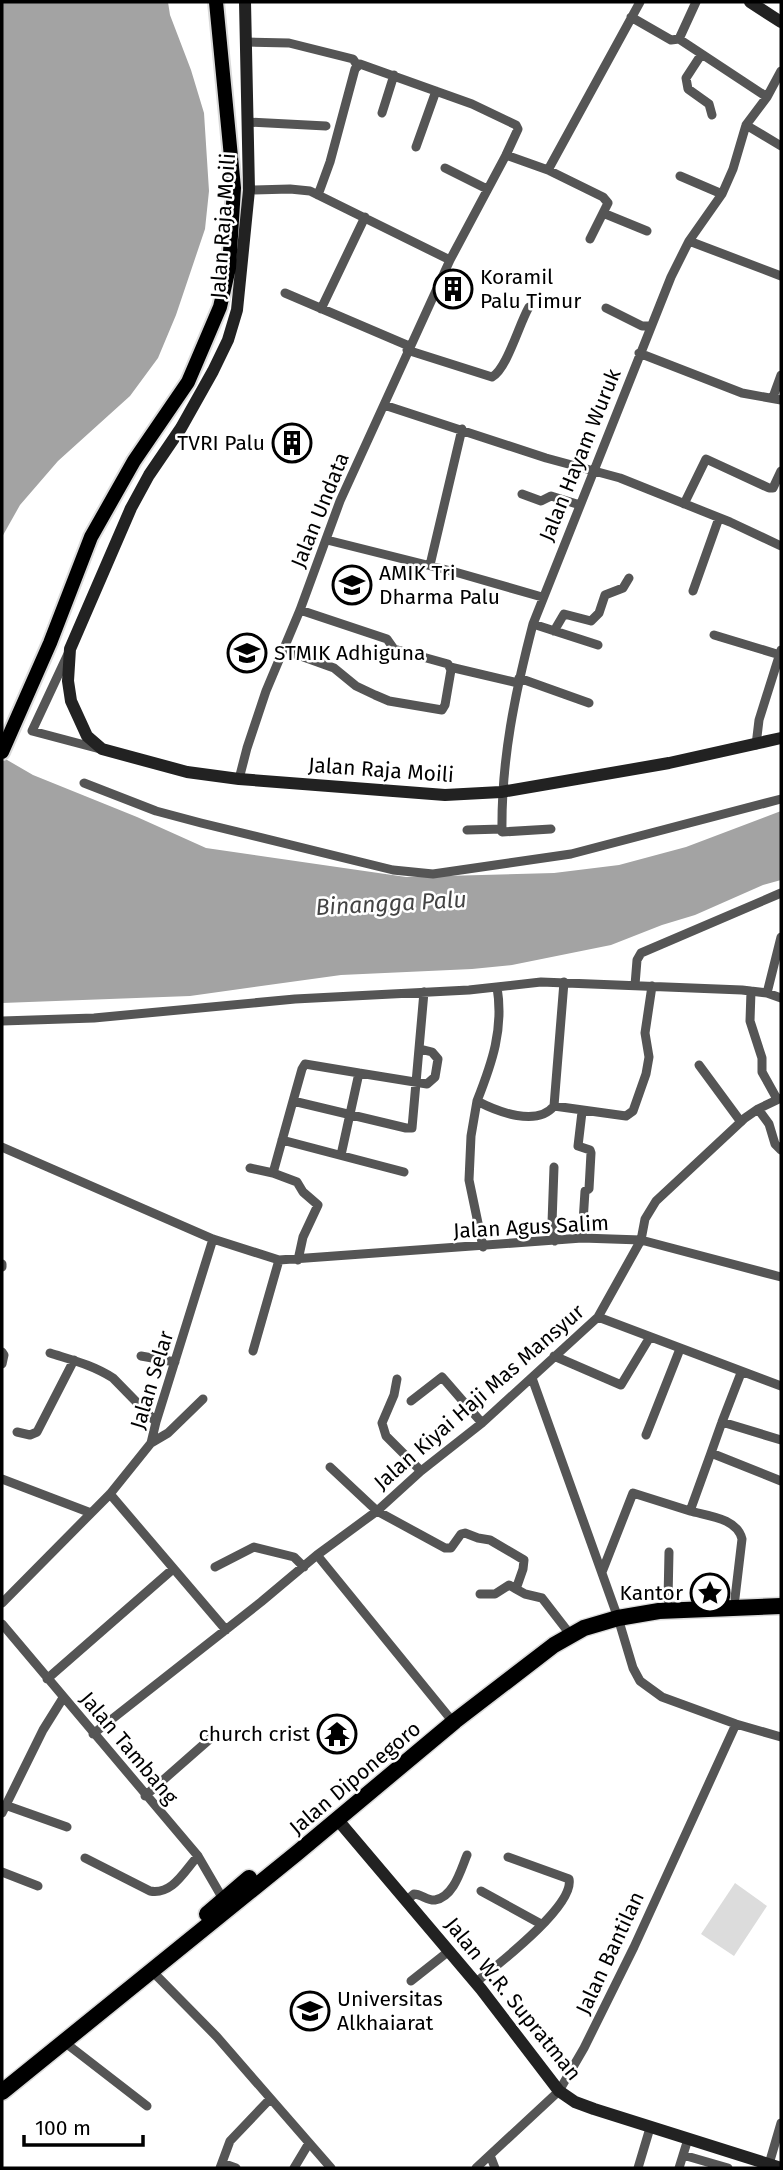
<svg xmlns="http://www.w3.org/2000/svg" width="783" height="2170" font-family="'Fira Sans',sans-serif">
	<rect width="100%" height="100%" fill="#fff"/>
	<path fill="#dcdcdc" d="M735 1883 767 1906 734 1956 701 1934Z"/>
	<path fill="#a3a3a3" d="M2 2H168L170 15 191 70 204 113 209 191 205 229 176 315 158 358 130 396 58 461 20 505 2 537Z
		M2 757 33 775 137 817 206 848 406 877 554 873 619 865 686 847 781 811V880L763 885 695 915 662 925 611 945 512 965 472 969 341 975 190 996 2 1003Z"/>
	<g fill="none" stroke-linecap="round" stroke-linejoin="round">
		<defs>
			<path id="primary" d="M2 752 50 643 91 537 134 461 188 382 220 307 229 268 234 188 216 2"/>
			<path id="highway" d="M207 1914 249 1878
				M2 2092 297 1853 455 1721 554 1645 584 1628 618 1618 659 1611 781 1606"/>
		</defs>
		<use href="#primary" stroke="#dbdbdb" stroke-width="18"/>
		<use href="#highway" stroke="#dbdbdb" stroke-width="19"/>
		<path stroke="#555" stroke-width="9" d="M696 2 679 39 767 97
			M631 17 671 40 679 39
			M246 42 289 43 353 59 357 65
			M701 55 686 78 688 89 709 104 712 115
			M382 113 394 75
			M247 122 326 126
			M746 125 781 146
			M416 147 436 91
			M445 168 487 189
			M548 170 603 197 608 203 590 239
			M680 176 722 194
			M249 190 290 189 310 191 450 260
			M318 195 330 162 355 69 360 64 472 104 516 125 518 129 506 155
			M603 213 647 231
			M689 241 781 276
			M285 293 409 346
			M606 308 642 326H650
			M321 309 365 217
			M407 350 492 377C507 369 519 324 529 307
			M639 353 742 393 781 400
			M773 397 781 375
			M384 405 546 458 620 478 730 522 781 546
			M522 494 541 501 551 496 580 505
			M684 504 706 459 769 488H773L781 471
			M327 540 455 572 542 597
			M430 565 462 429
			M693 591 719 518
			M533 624 598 645
			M554 631 564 614 591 621 599 613 605 595 623 588 629 578
			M714 635 780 655
			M284 650 334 668 356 686 375 695 389 701 442 710 445 705 451 670 448 664 394 649 387 639 300 610
			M68 654 32 731 100 749
			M450 667 518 683
			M519 678 589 703
			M756 745 759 720 781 650
			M239 779 247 748 266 691 300 610 340 501 450 260 506 155 548 170 640 2
			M84 783 156 811 201 823 393 870 433 874 571 854 781 799
			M551 829 502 832C501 760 515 693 533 624L671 277 689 241 722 194 733 169 746 125 767 97 781 71
			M467 830 502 829
			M635 985 637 960 641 953 781 893
			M751 991 750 1021 762 1058V1072L777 1099
			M767 993 781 937
			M2 1021 94 1018 295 999 469 990 541 982 742 990 767 993 781 998
			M699 1065 741 1122
			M359 1073 427 1084 435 1077 438 1059 432 1052 420 1049
			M293 1101 302 1069 305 1064 359 1073 341 1155
			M477 1101C492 1063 504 1029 497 987
			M554 1106 564 982
			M758 1109 769 1124 775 1144 781 1150
			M582 1112 578 1146 590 1150 591 1153 589 1189 585 1191 582 1238
			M282 1140 404 1172
			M2 1147 213 1239 279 1260 582 1238 641 1240 781 1277
			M554 1167 552 1223 555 1241
			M250 1168 273 1173 297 1182 303 1192 318 1205 303 1237 298 1260
			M273 1173 293 1101 406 1128H412L424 992
			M483 1247 469 1180 471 1136 477 1101C498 1112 537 1127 554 1106L626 1116 633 1111 646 1074 649 1057 645 1033 652 986
			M2 1264V1267
			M598 1317 781 1386
			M253 1351 279 1260
			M2 1352 4 1355 2 1364
			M50 1353C72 1360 93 1365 113 1378L156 1422
			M141 1356 175 1362
			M554 1356 621 1385 650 1337
			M741 1373 722 1422 781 1440
			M532 1378 618 1618 633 1668 640 1681 662 1697 736 1724 781 1737
			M397 1379 394 1395 382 1423 386 1436 421 1471
			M411 1401 442 1377 482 1423
			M17 1432 30 1435 37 1432 74 1360
			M646 1435 680 1349
			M151 1443 168 1433 203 1399
			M711 1453 722 1422
			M330 1467 377 1511 445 1548H451L461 1534 465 1533 478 1538 490 1540 524 1560 523 1569 516 1589 525 1594 542 1598 566 1629
			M2 1479 91 1513
			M110 1494 226 1630
			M317 1555 449 1717
			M215 1567 254 1547 294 1557 304 1567
			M602 1572 633 1493 690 1511
			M480 1594H495L509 1585 516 1589
			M735 1598 742 1539C737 1518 708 1516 690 1511L711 1453 781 1481
			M668 1600 669 1552
			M2 1603 110 1494 151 1443 156 1422 213 1239
			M2 1624 198 1856 223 1899
			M47 1679 173 1569
			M93 1734 261 1602 317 1555 377 1511 421 1471 482 1423 598 1317 641 1240 645 1219 656 1201 745 1118 758 1109 781 1098
			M145 1796 211 1738
			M5 1805 67 1827
			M2 1813 43 1730 63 1698
			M85 1858 150 1891C173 1895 184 1871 198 1856
			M2 1872 38 1886
			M481 1891 541 1924
			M407 1900 414 1894C421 1894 428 1901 435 1900 454 1897 461 1869 467 1855
			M151 1970 217 2037 331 2168
			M411 1981 449 1951
			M475 1983C496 1966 575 1906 569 1879L508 1857
			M63 2041 147 2106
			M490 2155 495 2168
			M683 2155 728 2168
			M222 2163 236 2168
			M769 2164 781 2123
			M220 2168 230 2141 270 2099
			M294 2168 309 2143
			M476 2168 559 2091 584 2048 634 1947 736 1724
			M638 2168 650 2128
			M679 2168 688 2139"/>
		<path stroke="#222" stroke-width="12" d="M245 2 249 190 237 310 228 340 213 371 181 428 149 475 131 508 70 649 68 681 71 701 87 736 102 749 187 772 239 779 445 795 501 792 669 763 781 738
			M750 2 781 22
			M337 1819 481 1989 559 2091 575 2102 594 2109 781 2168"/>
		<use href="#primary" stroke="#000" stroke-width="14"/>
		<use href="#highway" stroke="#000" stroke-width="16"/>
	</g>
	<defs>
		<symbol id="building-ring" viewBox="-11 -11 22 22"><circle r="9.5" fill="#fff" stroke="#000" stroke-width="1.5"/><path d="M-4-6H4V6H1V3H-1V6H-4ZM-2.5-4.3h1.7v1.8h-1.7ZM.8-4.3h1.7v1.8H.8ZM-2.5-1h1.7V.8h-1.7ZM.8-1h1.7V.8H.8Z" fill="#000"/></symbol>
		<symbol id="university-ring" viewBox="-11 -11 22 22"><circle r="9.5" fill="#fff" stroke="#000" stroke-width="1.5"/><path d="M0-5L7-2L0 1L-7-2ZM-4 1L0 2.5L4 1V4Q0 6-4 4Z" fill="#000"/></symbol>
		<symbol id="sight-ring" viewBox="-11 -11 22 22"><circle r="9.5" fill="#fff" stroke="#000" stroke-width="1.5"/><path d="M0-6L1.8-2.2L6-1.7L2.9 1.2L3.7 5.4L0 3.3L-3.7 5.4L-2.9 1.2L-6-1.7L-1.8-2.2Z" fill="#000"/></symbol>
		<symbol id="temple-ring" viewBox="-11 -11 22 22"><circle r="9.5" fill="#fff" stroke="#000" stroke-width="1.5"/><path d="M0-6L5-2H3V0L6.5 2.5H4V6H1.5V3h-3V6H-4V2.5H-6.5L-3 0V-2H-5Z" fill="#000"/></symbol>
	</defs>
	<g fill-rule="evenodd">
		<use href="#building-ring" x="431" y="267" width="44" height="44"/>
		<use href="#building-ring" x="270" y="421" width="44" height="44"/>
		<use href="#university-ring" x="330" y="563" width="44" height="44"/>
		<use href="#university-ring" x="225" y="631" width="44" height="44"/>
		<use href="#sight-ring" x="688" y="1571" width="44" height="44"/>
		<use href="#temple-ring" x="315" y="1712" width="44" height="44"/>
		<use href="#university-ring" x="288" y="1989" width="44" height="44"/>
	</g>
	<g text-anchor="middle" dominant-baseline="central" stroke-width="5" stroke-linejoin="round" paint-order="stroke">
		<g font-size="21" fill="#000" stroke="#fff">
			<text transform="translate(223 226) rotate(-86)">Jalan Raja Moili</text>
			<text transform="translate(580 455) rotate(-68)">Jalan Hayam Wuruk</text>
			<text transform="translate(320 510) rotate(-68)">Jalan Undata</text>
			<text transform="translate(381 770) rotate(4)">Jalan Raja Moili</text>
			<text transform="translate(531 1227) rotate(-3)">Jalan Agus Salim</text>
			<text transform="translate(152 1380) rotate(-73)">Jalan Selar</text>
			<text transform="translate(479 1397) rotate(-41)">Jalan Kiyai Haji Mas Mansyur</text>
			<text transform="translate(129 1748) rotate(50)">Jalan Tambang</text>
			<text transform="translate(355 1778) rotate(-40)">Jalan Diponegoro</text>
			<text transform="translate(610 1953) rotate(-65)">Jalan Bantilan</text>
			<text transform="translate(513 1999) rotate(51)">Jalan W.R. Supratman</text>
		</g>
		<g font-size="21" fill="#000" stroke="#fff" text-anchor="start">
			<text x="480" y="277">Koramil<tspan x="480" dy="24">Palu Timur</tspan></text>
			<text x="265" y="443" text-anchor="end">TVRI Palu</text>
			<text x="379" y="573">AMIK Tri<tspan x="379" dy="24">Dharma Palu</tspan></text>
			<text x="274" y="653">STMIK Adhiguna</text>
			<text x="683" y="1593" text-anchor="end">Kantor</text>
			<text x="310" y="1734" text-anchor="end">church crist</text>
			<text x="337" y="1999">Universitas<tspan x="337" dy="24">Alkhaiarat</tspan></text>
		</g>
		<g font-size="23" font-style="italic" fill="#444" stroke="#fff">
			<text transform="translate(391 903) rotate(-3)">Binangga Palu</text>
		</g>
	</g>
	<rect width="783" height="2170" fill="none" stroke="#000000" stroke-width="7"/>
	<path d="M24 2135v10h119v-10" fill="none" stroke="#000000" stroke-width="3.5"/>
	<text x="35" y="2135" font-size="21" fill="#000000" stroke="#ffffff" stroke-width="5" paint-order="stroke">100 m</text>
</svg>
